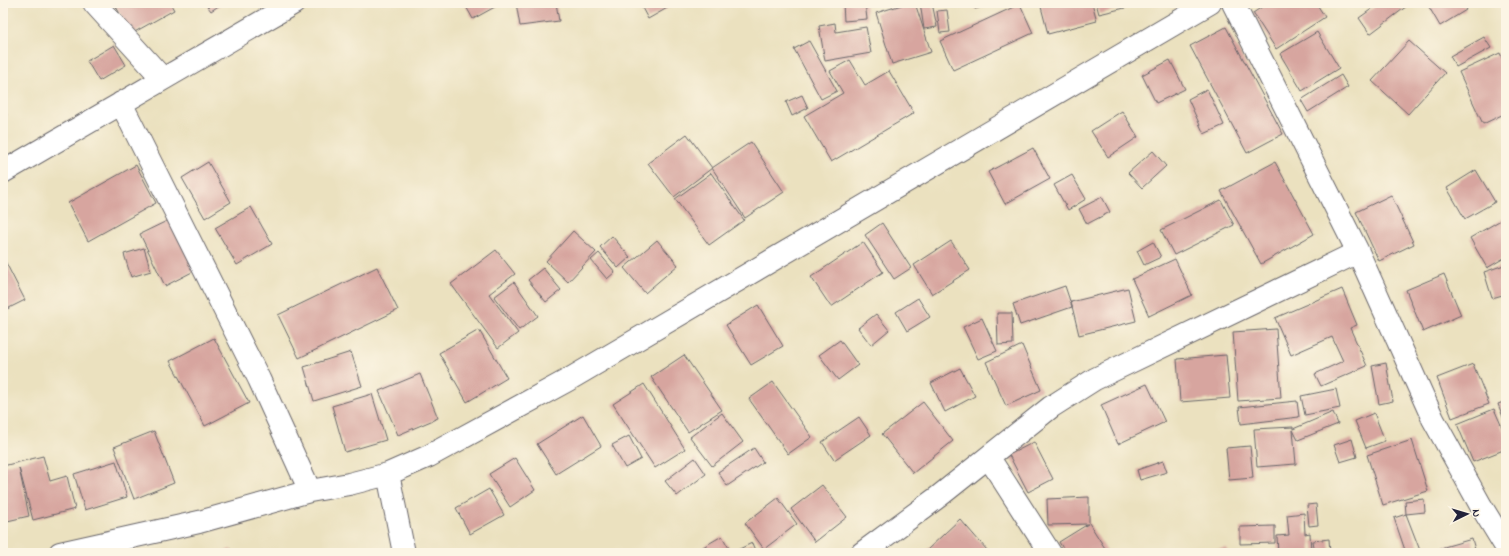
<svg xmlns="http://www.w3.org/2000/svg" width="1509" height="556" font-family="'Indie Flower',sans-serif">
	<rect width="100%" height="100%" fill="#fcf5e5"/>
	<filter id="ink" filterUnits="userSpaceOnUse"><feTurbulence type="fractalNoise" baseFrequency=".025" numOctaves="2"/><feDisplacementMap in="SourceGraphic" scale="8" xChannelSelector="R" yChannelSelector="G"/><feConvolveMatrix kernelMatrix="1 2 1 2 8 2 1 2 1" color-interpolation-filters="sRGB"/></filter>
	<filter id="wash" filterUnits="userSpaceOnUse"><feTurbulence type="fractalNoise" baseFrequency=".012" numOctaves="4" result="noise"/><feDisplacementMap in="SourceGraphic" scale="16" xChannelSelector="R" yChannelSelector="G"/><feGaussianBlur stdDeviation="0.9" result="paint"/><feColorMatrix in="noise" values="0 0 0 0 0 0 0 0 0 0 0 0 0 0 0 0 0 1.4 0 .05"/><feComposite in="paint" operator="in"/></filter>
	<g filter="url(#wash)">
		<rect width="100%" height="100%" fill="#ebe1bf"/>
		<g id="blocks">
			<path fill="#d7a59f" d="M114 3H170L174 10 131 34Z
				M205 3H223L211 11Z
				M464 3H502L473 19Z
				M516 3H556L559 21 520 26Z
				M642 3H676L648 19 640 4Z
				M843 3H865L867 19 844 21Z
				M908 3H915L931 52 892 64 876 13Z
				M920 3H932L937 27 924 29Z
				M973 3H989V5L975 9Z
				M1040 3H1092L1097 21 1048 34Z
				M1096 3H1142V4L1099 14Z
				M1268 3H1316L1325 17 1276 49 1253 13Z
				M1380 3H1411L1370 34 1359 18Z
				M1435 3H1462L1466 10 1440 26 1429 7Z
				M1020 4 1033 33 953 70 940 41Z
				M947 10 950 32 940 33 937 11Z
				M835 23 836 32 866 27 871 53 825 61 819 26Z
				M1226 27 1283 134 1247 153 1190 46Z
				M1317 32 1339 68 1302 91 1280 54Z
				M1484 37 1491 48 1456 67 1450 56Z
				M809 41 837 91 821 99 794 49Z
				M1409 41 1445 73 1408 114 1372 81Z
				M114 45 126 65 99 81 87 61Z
				M1500 53 1506 67V113L1483 124 1459 72Z
				M850 60 865 85 889 71 914 113 831 162 804 116 843 93 830 71Z
				M1170 60 1185 89 1156 103 1142 75Z
				M1341 75 1348 87 1308 112 1301 100Z
				M1207 89 1224 125 1204 134 1188 99Z
				M802 95 808 108 792 116 786 102Z
				M3 109 7 115 3 118Z
				M1122 111 1138 137 1108 157 1091 131Z
				M687 134 712 168 674 197 648 163Z
				M751 142 784 192 745 218 712 168Z
				M1033 148 1050 179 1005 204 988 172Z
				M1153 151 1166 166 1142 188 1128 173Z
				M208 162 231 202 205 218 182 178Z
				M1275 162 1314 234 1261 264 1221 191Z
				M136 165 156 203 88 241 68 203Z
				M1476 170 1495 202 1465 219 1447 188Z
				M711 173 744 220 709 245 675 199Z
				M1072 175 1086 199 1068 210 1054 185Z
				M1391 195 1414 244 1379 261 1356 212Z
				M1102 197 1110 212 1087 224 1079 209Z
				M1221 200 1234 225 1174 255 1161 230Z
				M251 207 272 244 237 265 215 228Z
				M1506 217V257L1487 268 1470 238Z
				M171 219 196 270 165 286 140 234Z
				M882 223 911 268 894 279 865 235Z
				M573 231 596 252 568 282 546 261Z
				M612 236 630 257 618 268 600 247Z
				M657 240 678 265 645 293 624 268Z
				M951 241 970 270 932 294 914 265Z
				M863 242 883 272 831 307 811 277Z
				M1153 242 1161 257 1144 265 1137 251Z
				M144 248 151 271 131 277 124 254Z
				M496 250 515 274 489 294 518 333 498 348 451 284Z
				M599 253 615 272 607 279 591 260Z
				M3 257 25 300 3 311Z
				M1175 259 1192 295 1149 316 1132 279Z
				M1504 265 1506 271V294L1492 298 1484 272Z
				M377 267 398 310 299 358 278 315Z
				M543 268 561 290 546 302 528 280Z
				M1444 274 1461 315 1423 332 1406 290Z
				M514 282 538 316 519 330 494 297Z
				M1065 286 1072 307 1020 325 1013 304Z
				M1128 288 1136 321 1079 335 1071 302Z
				M1342 289 1357 325 1350 328 1367 366 1321 386 1315 374 1343 361 1332 337 1291 355 1275 318Z
				M918 298 930 317 907 331 896 312Z
				M758 305 783 346 751 365 726 325Z
				M997 313H1012L1013 344 998 345Z
				M876 314 889 330 871 345 858 328Z
				M982 318 997 351 978 359 963 327Z
				M1276 329 1281 398 1238 401 1233 332Z
				M479 330 507 378 467 402 439 353Z
				M214 338 249 403 205 426 170 361Z
				M840 340 858 365 838 380 819 355Z
				M1022 345 1041 390 1006 406 986 362Z
				M351 352 362 386 314 401 304 367Z
				M684 355 722 410 688 432 651 377Z
				M1226 355 1230 398 1180 402 1177 359Z
				M1386 363 1393 401 1379 404 1372 366Z
				M1473 364 1489 404 1452 418 1437 378Z
				M960 368 975 396 945 412 931 383Z
				M420 374 438 418 398 435 379 391Z
				M773 382 812 437 788 454 749 399Z
				M644 384 685 449 655 468 613 404Z
				M1147 384 1165 422 1118 444 1101 405Z
				M1336 389 1340 408 1305 415 1301 396Z
				M372 394 386 440 345 452 332 406Z
				M1297 401 1299 417 1241 424 1239 407Z
				M1506 401V425L1498 404Z
				M923 402 953 441 913 473 882 434Z
				M1494 409 1506 436V449L1473 462 1457 424Z
				M1333 412 1338 424 1298 440 1293 430 1296 464 1257 467 1254 429 1293 427V429Z
				M722 413 743 442 712 466 690 437Z
				M1374 413 1385 441 1366 448 1355 421Z
				M583 415 601 446 556 474 537 444Z
				M859 417 871 435 834 460 822 442Z
				M154 431 174 483 134 499 114 447Z
				M629 436 641 459 625 468 612 445Z
				M1352 439 1357 457 1340 462 1334 445Z
				M1412 440 1428 491 1383 505 1367 455Z
				M1034 442 1053 479 1028 492 1009 455Z
				M1250 446 1253 478 1229 480 1226 448Z
				M754 448 763 462 727 486 718 472Z
				M43 456 50 481 67 476 75 509 33 520 19 468 29 516 3 522V466Z
				M515 458 535 490 510 507 489 474Z
				M695 458 706 474 677 496 665 481Z
				M116 461 127 497 85 510 74 474Z
				M1163 461 1167 472 1140 480 1137 470Z
				M822 485 847 517 815 542 791 509Z
				M489 489 504 515 470 534 456 508Z
				M1089 497V523L1108 553H1066L1059 542 1088 524 1048 525 1047 499Z
				M778 498 797 524 764 549 745 523Z
				M1424 499 1425 512 1406 514 1405 501Z
				M1316 504 1318 525 1309 526 1307 505Z
				M1304 513 1305 534 1310 533 1311 553H1278L1277 536 1289 535 1287 515Z
				M1406 514 1421 553H1406L1394 518Z
				M960 519 987 550 984 553H930L927 550Z
				M1275 526V543L1240 544V527Z
				M722 536 730 550 724 553H707L703 547Z
				M1329 539 1330 553H1315L1313 541Z
				M1472 539 1476 553H1431L1430 551Z
				M752 543 756 553H731Z
				M1227 548 1228 553H1205V551Z
				M231 549 232 553H220Z"/>
		</g>
	</g>
	<g filter="url(#ink)">
		<use href="#blocks" fill-opacity="0" stroke="#686569" stroke-width="1"/>
		<g fill="none" stroke-linecap="round" stroke-linejoin="round">
			<defs>
				<path id="minor" d="M94 3 163 79
					M1233 3 1358 252 1433 419 1481 506 1506 547
					M121 103 259 379 310 491
					M3 172 294 3
					M989 458 1050 553
					M388 474 404 553
					M60 553 199 522 310 491 349 484 388 474 429 456 568 380 1210 3
					M862 553 938 497 1051 407 1095 379 1358 252"/>
			</defs>
			<use href="#minor" stroke="#686569" stroke-width="24"/>
			<use href="#minor" stroke="#fff" stroke-width="22"/>
		</g>
	</g>
	<rect width="1509" height="556" fill="none" stroke="#fcf5e5" stroke-width="16"/>
	<g transform="translate(1467 514) rotate(85)" stroke="#fcf5e5" stroke-width="3" paint-order="stroke">
	<path d="M0-3L7 15L0 10L-7 15Z" fill="#22223b"/>
	<text y="-6" font-size="11" font-weight="bold" text-anchor="middle" fill="#22223b">N</text>
	</g>
</svg>
